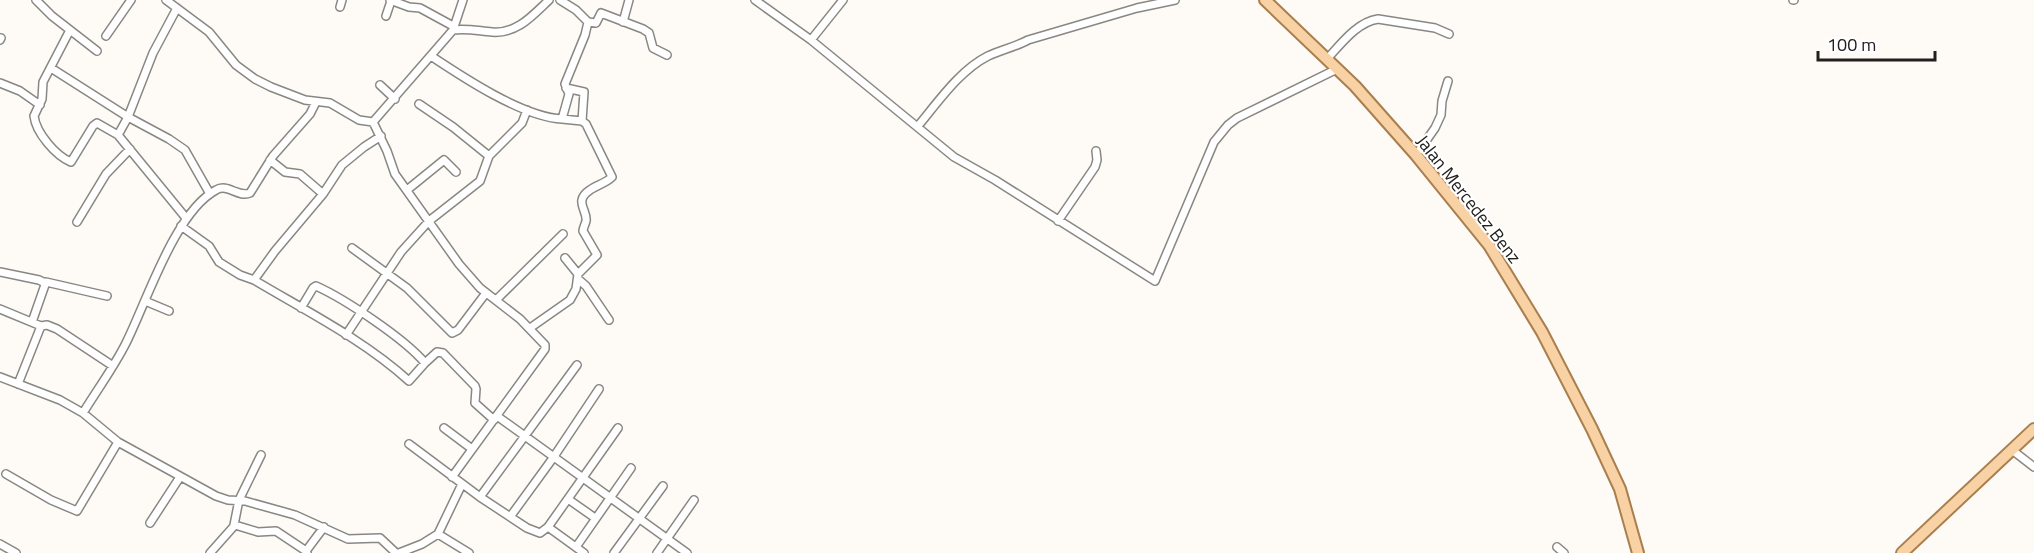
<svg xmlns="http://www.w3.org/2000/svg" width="2034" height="553" font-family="'Titillium Web',sans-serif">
	<rect width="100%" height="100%" fill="#fefbf7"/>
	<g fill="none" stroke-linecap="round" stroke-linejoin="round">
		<defs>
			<path id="street" d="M36 0 52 16 97 51
				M166 0 209 32 236 65 255 79 271 87 305 100 330 103 359 120 373 122 453 30C466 28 479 31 492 32 517 34 532 16 549 0
				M390 0 409 7 420 8 453 26
				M560 0 576 10 588 22 585 35 565 84 569 94 562 119 582 121 586 124 612 177C606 183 597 185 590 190 573 201 588 211 586 221 585 225 583 228 583 231L597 255 578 274
				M755 0 811 40 954 157 995 180 1155 281 1214 142 1228 125 1237 118 1337 69
				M1793 0H1794
				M340 7 342 0
				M386 16 391 1
				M588 22 596 23 601 13 643 29 649 33 653 48 667 55
				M623 22 629 0
				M70 30 43 82 42 99 34 116C36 133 56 156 71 162L93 126 97 123 118 135 186 218
				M453 30 463 0
				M106 36 131 0
				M0 40 1 38
				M811 40 843 0
				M431 56C464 78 523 117 562 119
				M1327 59C1341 44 1357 22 1378 19L1435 28 1449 34
				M51 68 128 117 169 139 185 150 210 194
				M0 83 20 91 40 105
				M380 85 395 99
				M566 88 584 92 582 121
				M419 104 453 127 489 156
				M373 122 387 151 395 174 459 264 480 288 520 319 545 345V349L452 477
				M918 126C938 102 960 70 988 56 1001 50 1015 47 1028 40L1137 8 1175 0
				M118 135 128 117 153 53 177 8
				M1416 155 1435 128 1441 115 1442 101 1448 81
				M270 160 285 172 300 174 323 194
				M407 190 444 160 456 172
				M1058 221 1095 167 1097 160 1096 151
				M77 222 106 174 130 149
				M181 226 209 246 219 262 240 275 254 280C306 311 364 340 409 381L425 363
				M352 248 407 288 452 333 458 330 486 293
				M0 272 39 280 45 283
				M578 279 586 286 609 320
				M254 280 275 251 323 194 342 165 364 147 381 136
				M496 300 563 234
				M145 301 169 311
				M301 308 313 288 316 286C345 299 405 339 425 363L437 352 443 353 475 386 476 389 475 403 494 420
				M0 309 41 326 47 325 57 329 113 366
				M32 322 46 282 107 296
				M530 328 570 300 576 289 578 274 565 258
				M346 335 401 252 429 221 480 181 489 156 522 123 527 110
				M0 377 60 400 83 413C97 390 114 367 126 343 147 301 175 212 216 190 228 183 238 198 250 193L273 156 310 114 316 102
				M18 384 41 326
				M83 413 118 442 216 496 228 500 245 501 295 515 348 539 380 538 396 553
				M497 416 687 553
				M444 428 472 449
				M409 444 480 497 527 528 540 533 548 527 618 428
				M2012 450 2034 467
				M6 474 51 500 77 511 118 442
				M480 497 577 365
				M568 499 595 518
				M510 517 553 458 599 389
				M150 523 180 477
				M234 525 239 500 261 455
				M548 527 584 553
				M438 534 462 484
				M0 544 16 553
				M576 547 631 468
				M1557 547 1564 553
				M210 553 235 525 258 532 276 531 306 551
				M307 553 306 551 324 527
				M399 553 422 544 438 534 469 553
				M614 553 663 486
				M657 553 694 500"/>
			<path id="primary" d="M1265 0 1355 86 1416 155 1489 245 1542 332 1592 429 1620 489 1638 553
				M1902 553 2034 429"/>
		</defs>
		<use href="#street" stroke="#8a8783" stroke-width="10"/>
		<use href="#primary" stroke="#aa7f4e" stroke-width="14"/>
		<use href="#street" stroke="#fff" stroke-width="7"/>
		<use href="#primary" stroke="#f8d1a4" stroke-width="10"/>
	</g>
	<g text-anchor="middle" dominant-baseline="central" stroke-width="4.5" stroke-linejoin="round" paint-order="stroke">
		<g font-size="18" fill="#21201f" stroke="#fff">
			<text transform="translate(1469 199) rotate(52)">Jalan Mercedez Benz</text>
		</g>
	</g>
	<path d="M1818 51v9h117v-9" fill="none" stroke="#21201f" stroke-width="3"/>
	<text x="1827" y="51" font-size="18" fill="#21201f" stroke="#ffffff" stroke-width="4.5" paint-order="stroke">100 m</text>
</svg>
